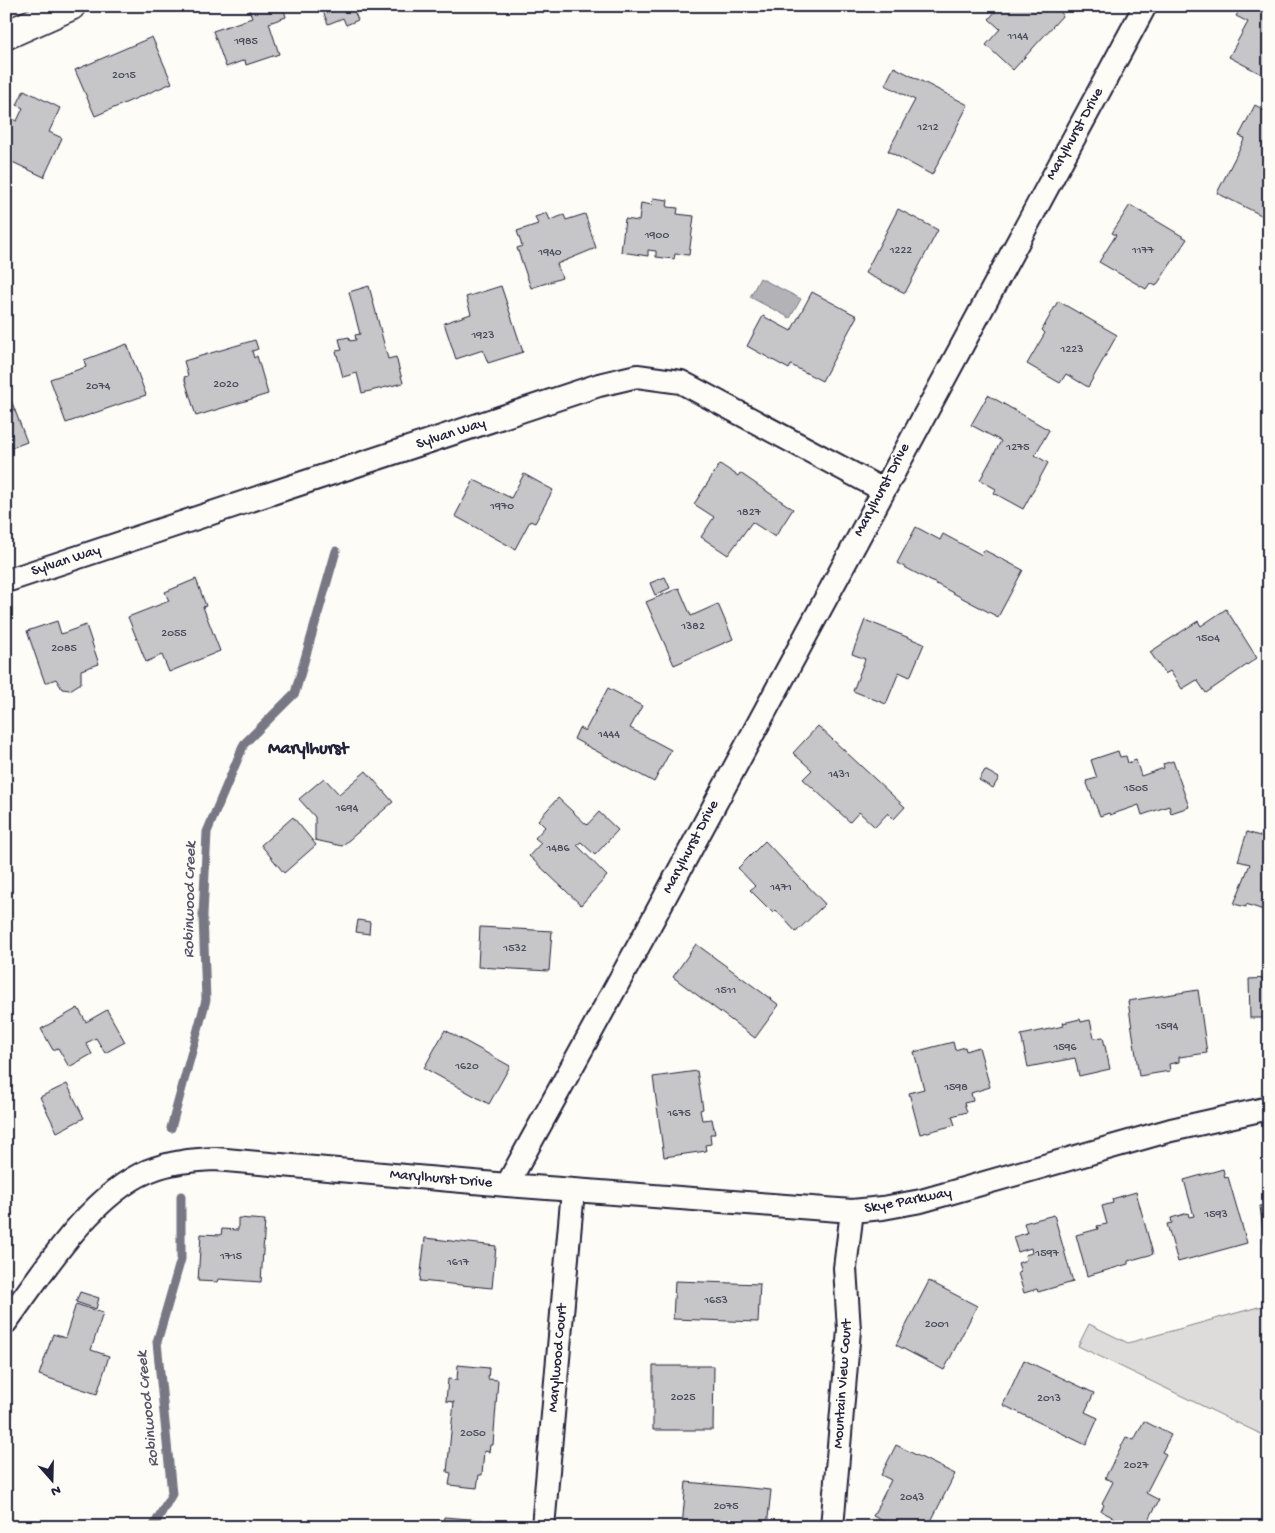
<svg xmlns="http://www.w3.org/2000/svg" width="1275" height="1533" font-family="'Gochi Hand',sans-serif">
	<rect width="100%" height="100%" fill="#fdfcf7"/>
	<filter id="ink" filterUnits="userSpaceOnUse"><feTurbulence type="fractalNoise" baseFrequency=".02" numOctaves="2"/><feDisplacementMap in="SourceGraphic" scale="10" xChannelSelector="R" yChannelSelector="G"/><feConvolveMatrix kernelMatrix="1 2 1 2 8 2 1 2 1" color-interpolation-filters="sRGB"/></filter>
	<g filter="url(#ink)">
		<path fill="#dddcdb" stroke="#807f8b" d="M1269 1304V1438L1078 1346 1089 1324 1128 1343Z"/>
		<path fill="#b2b2b7" stroke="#787885" d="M760 278 801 299 790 318 750 297Z"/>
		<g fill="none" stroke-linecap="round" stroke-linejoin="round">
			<path stroke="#787885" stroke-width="9" d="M171 1128 206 1000 203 915 207 832 244 744 295 693 336 551
				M153 1527 172 1494 157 1342 181 1259V1196"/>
		</g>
		<path fill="#c6c6c8" stroke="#22223b" d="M248 6H283L286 17 269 23 279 54 246 65 245 60 226 67 213 31 252 18Z
			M321 6H372L355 13 358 20 346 25 343 18 328 24Z
			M1000 6H1055L1063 15 1013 70 986 45 1000 29 989 19Z
			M1242 6H1269V78L1229 57 1248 22 1236 16Z
			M152 37 172 83 95 116 75 70Z
			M894 67 968 105 932 175 888 151 915 100 885 85Z
			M24 90 60 108 49 132 62 138 44 177 6 159V116L17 121 23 108 17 105Z
			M1255 105 1269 113V219L1217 193 1245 138 1239 136Z
			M653 198 668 200 667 207 678 208 677 214 694 216 689 255 675 254 674 259 656 257V251L648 250V256L621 252 625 219 639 221 641 203 652 205Z
			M1130 205 1187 239 1156 286 1150 283 1146 289 1099 262 1116 235 1112 233Z
			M898 209 938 230 905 293 865 273Z
			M547 213 550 220 564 215 566 220 585 214 596 248 557 264 562 278 531 288 517 248 522 246 517 231 538 224 535 217Z
			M369 286 388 359 396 357 403 383 362 393 357 373 343 377 336 351 342 350 339 339 349 337 350 341 356 340 355 335 360 334 349 292Z
			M501 286 523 352 488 363 483 350 456 359 444 323 471 314 466 297Z
			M812 292 857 316 822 381 791 365 789 369 747 346 763 316 791 331Z
			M1058 301 1117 335 1088 387 1066 374 1060 383 1027 364 1045 333 1042 330Z
			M255 340 258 349 252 351 254 358 257 356 268 394 196 416 184 377 188 376 184 361Z
			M127 344 146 395 66 423 50 379 86 367 84 360Z
			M988 395 1049 430 1035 455 1048 463 1023 509 994 493 996 489 980 480 1001 441 971 425Z
			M11 400 27 442 6 450V401Z
			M720 464 738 476 740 473 793 509 775 537 752 522 728 555 701 537 714 517 694 504Z
			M524 474 553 490 535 523 530 521 515 549 455 516 474 480 511 498Z
			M916 527 940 540 943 534 982 555 984 550 1023 570 998 617 897 563Z
			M665 577 670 588 655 595 650 583Z
			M196 579 206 606 203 607 220 651 169 672 162 655 146 662 128 617 169 601 165 592Z
			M679 588 691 616 718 604 733 639 674 665 646 602Z
			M1226 609 1257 658 1206 693 1197 680 1182 689 1170 671 1165 674 1150 652 1198 621 1201 626Z
			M865 620 924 644 910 677 899 672 886 704 853 691 865 659 852 654Z
			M57 621 61 634 86 625 99 664 81 670V683L70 690 62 689 56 679 45 683 27 631Z
			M608 688 642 706 630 728 671 750 654 782 574 739 579 728 585 731Z
			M818 726 905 807 894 819 888 813 875 827 859 812 850 822 803 779 812 770 793 753Z
			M1118 751 1120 757 1126 756 1128 763 1136 760 1141 776 1164 768 1163 764 1173 761 1189 807 1171 813 1169 806 1142 815 1139 805 1110 815 1109 813 1100 816 1086 781 1097 778 1091 760Z
			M985 770 999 778 993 788 979 780Z
			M366 771 393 802 342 846 315 840V817L299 799 324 778 339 794Z
			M558 798 587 825 599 812 618 830 595 855 581 842 577 845 607 876 581 905 529 856 541 843 535 838 545 827 538 820Z
			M293 817 316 845 284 873 261 845Z
			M1247 832 1269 839V912L1246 904V907L1234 904 1250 864 1238 861Z
			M765 841 825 904 796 932 776 910 773 913 750 890 755 886 738 868Z
			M358 920 370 922 369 934 356 932Z
			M480 927 552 931 549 971 478 967Z
			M696 944 779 1005 755 1038 673 977Z
			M1269 978V1018H1250L1249 979Z
			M1198 990 1207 1053 1179 1057V1062L1169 1064 1170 1071 1139 1076 1128 1001Z
			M78 1008 86 1022 107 1010 125 1042 105 1053 96 1038 86 1043 92 1054 69 1067 58 1048 53 1050 41 1029Z
			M1080 1019 1081 1022 1090 1020 1094 1038 1103 1037 1110 1069 1079 1076 1075 1058 1028 1067 1021 1035 1064 1026 1063 1023Z
			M445 1030 510 1066 489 1104 424 1068Z
			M953 1042 955 1050 965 1047 966 1051 979 1047 990 1087 971 1093 973 1101 964 1103 967 1112 952 1116 955 1125 920 1134 909 1093 924 1089 914 1052Z
			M697 1071 703 1109 700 1110 702 1120 712 1119 715 1134H710L711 1144 705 1145 706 1151 664 1157 653 1077Z
			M67 1084 84 1118 57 1132 40 1097Z
			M1223 1169 1225 1178 1228 1177 1247 1243 1178 1262 1167 1224 1172 1223 1171 1218 1188 1213 1189 1217 1194 1216 1184 1180Z
			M1136 1192 1153 1254 1128 1261V1264L1087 1276 1076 1235 1098 1229 1097 1226 1107 1224 1102 1206 1113 1203 1112 1199Z
			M1269 1204V1256H1266L1260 1206Z
			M1054 1215 1073 1282 1038 1292 1037 1289 1024 1293 1018 1273 1021 1272 1018 1263 1026 1260 1025 1255 1032 1253 1031 1248 1018 1252 1013 1237 1027 1233 1024 1223Z
			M238 1218 265 1220 261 1282 218 1279 217 1282 198 1281 201 1234 221 1235 222 1229 238 1230Z
			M425 1238 496 1246 492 1288 420 1281Z
			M675 1281 760 1284 758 1322 673 1319Z
			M929 1281 977 1306 944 1370 896 1345Z
			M80 1292 99 1298 96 1309 76 1302Z
			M76 1304 103 1313 91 1350 109 1356 97 1394 39 1375 53 1334 65 1338Z
			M1024 1360 1094 1393 1085 1412 1098 1418 1086 1445 1003 1405Z
			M458 1365 489 1368 488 1379 498 1380 493 1445H490L489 1452 484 1451 482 1475H479L477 1488 449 1485 451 1473 447 1472 454 1402 446 1401 448 1379 457 1380Z
			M653 1366H714L713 1430H653Z
			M6 1413 13 1414 6 1485Z
			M1144 1421 1171 1435 1162 1452 1166 1454 1146 1493 1159 1500 1145 1527H1131L1101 1511 1104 1505 1102 1503 1113 1482 1105 1478 1126 1437 1134 1440Z
			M896 1445 955 1474 928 1527H895L873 1516 891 1480 881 1475Z
			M686 1482 771 1490 767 1527 720 1523V1527H682Z
			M444 1517 483 1520V1527H443Z"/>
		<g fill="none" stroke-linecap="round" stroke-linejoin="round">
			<defs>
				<path id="minor" d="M6 581 599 385 637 376 681 382 883 490
					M507 1185 645 934 1145 6
					M6 1322C42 1273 91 1195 148 1171 170 1162 192 1160 215 1159L507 1185 852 1211 883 1208 921 1201 1171 1130 1269 1108
					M543 1527 573 1190
					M832 1527 849 1330 845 1268 852 1211"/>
				<path id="tertiary" d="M6 35 71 6"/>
			</defs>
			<use href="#minor" stroke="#22223b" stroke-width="26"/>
			<use href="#tertiary" stroke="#22223b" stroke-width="31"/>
			<use href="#minor" stroke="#fdfcf7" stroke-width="22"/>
			<use href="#tertiary" stroke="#fdfcf7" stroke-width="28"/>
		</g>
	</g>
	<g text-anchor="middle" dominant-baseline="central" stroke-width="5" stroke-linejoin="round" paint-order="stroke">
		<g font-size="12" fill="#4b4b5e">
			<text x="1018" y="37">1144</text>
			<text x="246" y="42">1985</text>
			<text x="124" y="76">2015</text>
			<text x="928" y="128">1212</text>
			<text x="657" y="236">1900</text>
			<text x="901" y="251">1222</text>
			<text x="1143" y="251">1177</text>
			<text x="550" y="253">1940</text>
			<text x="483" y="336">1923</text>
			<text x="1072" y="350">1223</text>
			<text x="226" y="385">2020</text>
			<text x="98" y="387">2074</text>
			<text x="1018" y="448">1275</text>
			<text x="502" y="507">1970</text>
			<text x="749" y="513">1827</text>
			<text x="693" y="627">1382</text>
			<text x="174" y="634">2055</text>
			<text x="1208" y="639">1504</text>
			<text x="64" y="649">2085</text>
			<text x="609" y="735">1444</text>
			<text x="839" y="775">1431</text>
			<text x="1136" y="789">1505</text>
			<text x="347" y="809">1694</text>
			<text x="558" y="849">1486</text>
			<text x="781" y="888">1471</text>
			<text x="515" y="949">1532</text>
			<text x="726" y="991">1511</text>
			<text x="1167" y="1027">1594</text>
			<text x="1065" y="1048">1596</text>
			<text x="467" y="1067">1620</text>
			<text x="956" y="1088">1598</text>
			<text x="679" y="1114">1675</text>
			<text x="1216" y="1215">1593</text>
			<text x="1047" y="1254">1597</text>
			<text x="231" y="1257">1715</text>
			<text x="458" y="1263">1617</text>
			<text x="716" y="1301">1653</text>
			<text x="937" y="1325">2001</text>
			<text x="683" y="1398">2025</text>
			<text x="1049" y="1399">2013</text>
			<text x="473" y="1434">2050</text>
			<text x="1136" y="1466">2027</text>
			<text x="912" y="1498">2043</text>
			<text x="726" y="1507">2075</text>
		</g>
		<g font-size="15" fill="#22223b" stroke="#fdfcf7">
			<text transform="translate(1075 134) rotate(-61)">Marylhurst Drive</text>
			<text transform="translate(451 434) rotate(-18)">Sylvan Way</text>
			<text transform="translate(882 490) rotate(-62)">Marylhurst Drive</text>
			<text transform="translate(66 561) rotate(-18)">Sylvan Way</text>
			<text transform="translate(691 847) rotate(-62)">Marylhurst Drive</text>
			<text transform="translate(441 1179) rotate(5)">Marylhurst Drive</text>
			<text transform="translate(908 1201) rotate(-11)">Skye Parkway</text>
			<text transform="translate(558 1358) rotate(-85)">Marylwood Court</text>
			<text transform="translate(843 1384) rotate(-86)">Mountain View Court</text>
		</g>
		<g font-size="16" font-style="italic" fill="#545466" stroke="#fdfcf7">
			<text transform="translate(191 900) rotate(-89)">Robinwood Creek</text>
			<text transform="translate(149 1409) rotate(-96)">Robinwood Creek</text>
		</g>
		<g font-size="18" font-weight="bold" fill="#22223b" stroke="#fdfcf7">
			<text x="308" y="749">Marylhurst</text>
		</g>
	</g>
	<rect width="1275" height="1533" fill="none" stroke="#fdfcf7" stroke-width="25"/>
	<rect x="12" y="12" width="1250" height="1508" fill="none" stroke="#22223b" stroke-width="2" filter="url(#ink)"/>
	<g transform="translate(52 1480) rotate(160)" stroke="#fdfcf7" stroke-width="4" paint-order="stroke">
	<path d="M0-4L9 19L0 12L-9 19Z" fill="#22223b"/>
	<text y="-8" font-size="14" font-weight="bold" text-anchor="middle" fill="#22223b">N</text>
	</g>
</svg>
